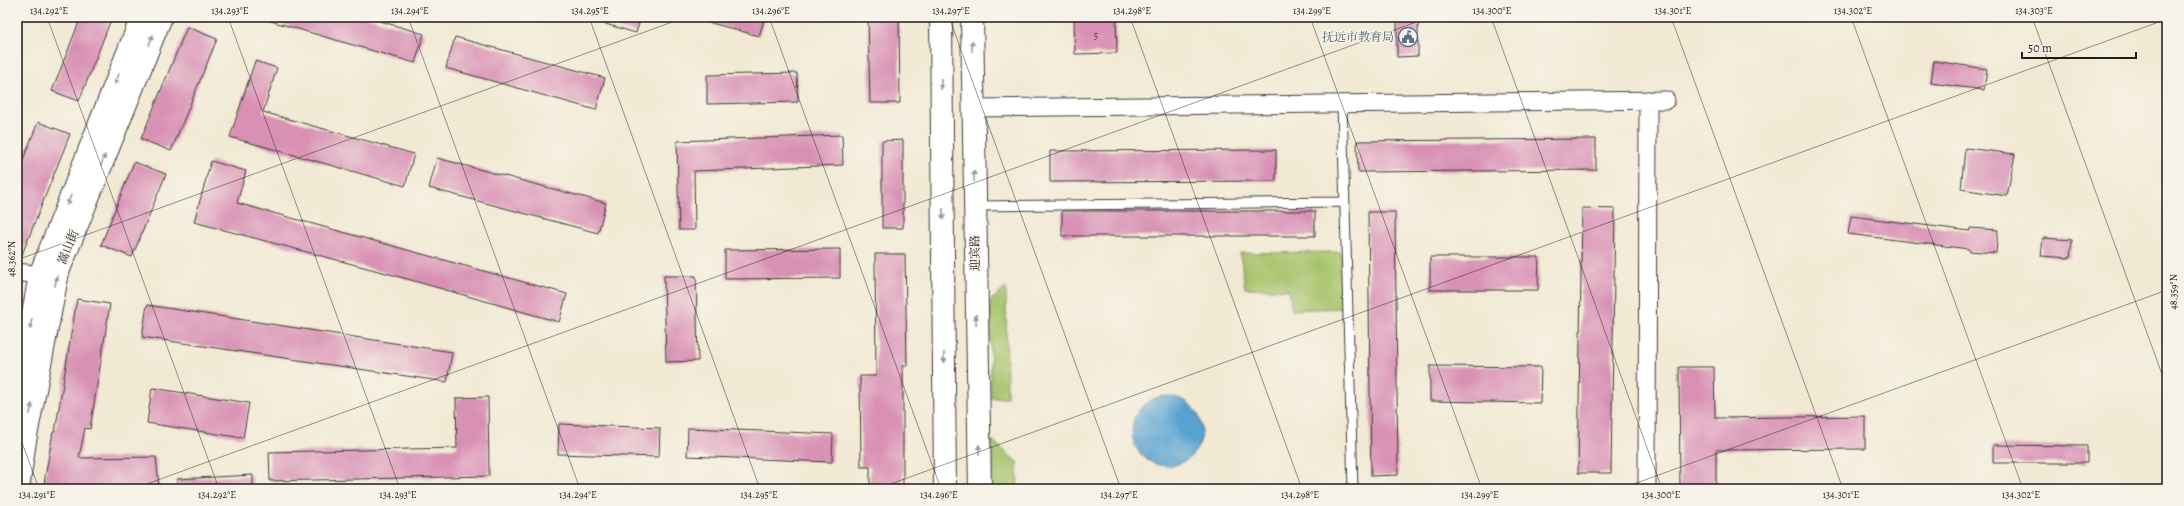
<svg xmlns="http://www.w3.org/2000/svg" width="2184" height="506" font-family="Alegreya,'Noto Serif SC',serif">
	<rect width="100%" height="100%" fill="#f7f3e8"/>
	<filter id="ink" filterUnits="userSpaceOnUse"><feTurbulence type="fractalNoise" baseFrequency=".025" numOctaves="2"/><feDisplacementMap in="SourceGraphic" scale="8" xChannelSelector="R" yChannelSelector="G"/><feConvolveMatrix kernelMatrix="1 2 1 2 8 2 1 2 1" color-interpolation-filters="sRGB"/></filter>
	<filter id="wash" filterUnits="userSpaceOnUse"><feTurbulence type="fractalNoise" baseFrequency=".012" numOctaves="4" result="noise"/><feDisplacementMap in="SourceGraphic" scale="16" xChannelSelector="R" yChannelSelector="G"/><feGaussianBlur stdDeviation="0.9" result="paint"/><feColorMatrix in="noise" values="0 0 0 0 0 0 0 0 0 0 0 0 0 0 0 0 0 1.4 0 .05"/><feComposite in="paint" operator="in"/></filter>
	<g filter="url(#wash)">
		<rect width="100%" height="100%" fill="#f1e9d3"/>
		<path fill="#a5c269" stroke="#606f42" d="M1341 252 1342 308 1292 310 1289 290 1245 288 1240 253Z
			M1006 288 1007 398H991L990 301Z
			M992 440 1017 462 1018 489H992Z"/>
		<path fill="#58a2cf" stroke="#3a5f76" d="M1132 431a35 35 0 1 1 70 0a35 35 0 1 1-70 0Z"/>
		<g id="blocks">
			<path fill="#d890b4" d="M81 17H112L79 101 52 91Z
				M267 17H366L424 34 415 63 267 20Z
				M593 17H641L636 33 592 20Z
				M704 17H754L764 20 759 36 704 21Z
				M868 17H899L900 103H870Z
				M1074 17H1116L1117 53 1075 54Z
				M1397 17H1418V56L1397 57Z
				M187 27 217 39 171 151 141 139Z
				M455 37 605 78 596 110 446 68Z
				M255 61 277 68 263 112 414 154 405 186 230 137Z
				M1934 61 1987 69 1984 90 1931 83Z
				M797 73 798 102 707 104V75Z
				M38 122 70 134 19 262H17V175Z
				M842 135 843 165 694 171 695 230H679L677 141Z
				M1596 139V170L1358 172 1357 141Z
				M903 140V228H882V141Z
				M1965 148 2015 154 2007 196 1961 189Z
				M1276 150V181L1050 182V151Z
				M437 158 606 203 598 233 429 188Z
				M211 161 246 171 237 203 567 294 559 322 386 273 194 222Z
				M134 162 166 174 132 257 101 245Z
				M1582 208 1615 209 1611 473H1578Z
				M1062 211H1315V236H1062Z
				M1368 212H1395L1398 475 1371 476Z
				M1851 216 1970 231V228L1998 230 1996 253 1969 251V249L1848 234Z
				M2043 238 2072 240 2070 258 2041 256Z
				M840 249V278L725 279V250Z
				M875 254H905L907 366H903V489H870V467H861L860 376H876Z
				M1430 257H1539L1538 290H1430Z
				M664 276H696L698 361 666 362Z
				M77 299 110 304 90 429 85 428 79 458 156 457 159 486 43 489 53 432H55Z
				M147 305 452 352 447 382 142 337Z
				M1430 366 1541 367 1540 403 1430 401Z
				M1679 367H1714L1715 418 1865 416V449L1716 450V489H1680Z
				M152 388 249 403 243 438 147 423Z
				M488 397 489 476 270 481 269 452 457 448 456 398Z
				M559 424 660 428 659 457 558 454Z
				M688 428 833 434 832 462 687 456Z
				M1993 445 2087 446V463H1993Z
				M253 475V489H177V479Z"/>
		</g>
	</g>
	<g filter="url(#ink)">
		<use href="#blocks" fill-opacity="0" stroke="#3c3b37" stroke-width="1"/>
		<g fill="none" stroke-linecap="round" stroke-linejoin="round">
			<defs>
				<path id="lane" d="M1342 104 1353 489
					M975 206 1345 202"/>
				<path id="street" d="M973 108 1666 100
					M17 272 40 275
					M1647 489 1648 100"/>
				<path id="secondary" d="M17 403 40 275 142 17
					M18 489 25 441 58 272 161 17"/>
				<path id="primary" d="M941 17 945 489
					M972 17 980 489"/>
			</defs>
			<use href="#lane" stroke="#3c3b37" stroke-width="11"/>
			<use href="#street" stroke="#3c3b37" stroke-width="19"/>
			<use href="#secondary" stroke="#3c3b37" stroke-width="24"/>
			<use href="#primary" stroke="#3c3b37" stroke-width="24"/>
			<use href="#lane" stroke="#fff" stroke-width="9"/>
			<use href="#street" stroke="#fff" stroke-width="17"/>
			<use href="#secondary" stroke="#fff" stroke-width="22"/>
			<use href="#primary" stroke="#fff" stroke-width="22"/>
		</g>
		<defs><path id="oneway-solid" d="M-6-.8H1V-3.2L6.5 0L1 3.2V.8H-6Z"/></defs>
		<g fill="#999">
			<use href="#oneway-solid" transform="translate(151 40) rotate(-68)"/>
			<use href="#oneway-solid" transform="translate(972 46) rotate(-91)"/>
			<use href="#oneway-solid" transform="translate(117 79) rotate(112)"/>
			<use href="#oneway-solid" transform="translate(941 84) rotate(89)"/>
			<use href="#oneway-solid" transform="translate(103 160) rotate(-68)"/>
			<use href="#oneway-solid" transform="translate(974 176) rotate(-91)"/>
			<use href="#oneway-solid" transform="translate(69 200) rotate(112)"/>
			<use href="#oneway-solid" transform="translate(943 214) rotate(89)"/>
			<use href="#oneway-solid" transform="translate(56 281) rotate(-79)"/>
			<use href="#oneway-solid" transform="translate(976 320) rotate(-91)"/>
			<use href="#oneway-solid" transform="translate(31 324) rotate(100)"/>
			<use href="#oneway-solid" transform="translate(944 358) rotate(89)"/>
			<use href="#oneway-solid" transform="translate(31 409) rotate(-79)"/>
			<use href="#oneway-solid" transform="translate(979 450) rotate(-91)"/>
		</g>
	</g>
	<path fill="none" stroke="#1c1c1c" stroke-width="1" stroke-opacity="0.45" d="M47 17 219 489M228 17 400 489M408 17 580 489M589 17 760 489M769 17 941 489M949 17 1121 489M1130 17 1302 489M1310 17 1482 489M1491 17 1662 489M1671 17 1843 489M1851 17 2023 489M2032 17 2167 388M17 260 686 17M17 429 39 489M133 489 1430 17M877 489 2167 19M1620 489 2167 290"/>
	<defs>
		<symbol id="civic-ring" viewBox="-11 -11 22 22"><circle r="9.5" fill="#f7f3e8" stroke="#5c6f8a" stroke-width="1.5"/><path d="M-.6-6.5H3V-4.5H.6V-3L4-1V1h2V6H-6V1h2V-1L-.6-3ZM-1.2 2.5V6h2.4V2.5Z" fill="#5c6f8a"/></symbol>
	</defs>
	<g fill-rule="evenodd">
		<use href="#civic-ring" x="1397" y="26" width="22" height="22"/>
	</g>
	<g text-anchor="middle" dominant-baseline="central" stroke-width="3" stroke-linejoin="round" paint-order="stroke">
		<g font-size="10" fill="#4b3942">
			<text x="1096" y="35">5</text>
		</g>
		<g font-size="12" fill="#4e5e75" stroke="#f7f3e8" text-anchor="end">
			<text x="1394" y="37">抚远市教育局</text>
		</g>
		<g font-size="12" fill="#1c1c1c" stroke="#f7f3e8">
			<text transform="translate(68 247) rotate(-68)">嵩山街</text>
			<text transform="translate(975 253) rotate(-91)">迎宾路</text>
		</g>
	</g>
	<rect width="2184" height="506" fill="none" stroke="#f7f3e8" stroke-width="44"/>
	<path d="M2022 52v6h114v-6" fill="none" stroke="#1c1c1c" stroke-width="2"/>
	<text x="2028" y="52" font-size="12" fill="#1c1c1c" stroke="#f7f3e8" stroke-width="3" paint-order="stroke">50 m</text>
	<rect x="22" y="22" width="2140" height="462" fill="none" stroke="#1c1c1c" stroke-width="1.5"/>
	<g font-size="10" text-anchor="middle" fill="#1c1c1c">
		<text x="49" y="14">134.292°E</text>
		<text x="230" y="14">134.293°E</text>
		<text x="410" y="14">134.294°E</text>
		<text x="590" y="14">134.295°E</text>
		<text x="771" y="14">134.296°E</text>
		<text x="951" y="14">134.297°E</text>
		<text x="1132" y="14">134.298°E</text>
		<text x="1312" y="14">134.299°E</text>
		<text x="1492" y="14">134.300°E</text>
		<text x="1673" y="14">134.301°E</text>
		<text x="1853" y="14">134.302°E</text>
		<text x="2034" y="14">134.303°E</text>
		<text transform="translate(11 259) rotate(-90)" y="4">48.362°N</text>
		<text transform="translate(2173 292) rotate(-90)" y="4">48.359°N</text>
		<text x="37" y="498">134.291°E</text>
		<text x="217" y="498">134.292°E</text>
		<text x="398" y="498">134.293°E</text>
		<text x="578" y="498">134.294°E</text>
		<text x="759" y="498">134.295°E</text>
		<text x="939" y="498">134.296°E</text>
		<text x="1119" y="498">134.297°E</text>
		<text x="1300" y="498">134.298°E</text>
		<text x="1480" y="498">134.299°E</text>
		<text x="1661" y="498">134.300°E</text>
		<text x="1841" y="498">134.301°E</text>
		<text x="2021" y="498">134.302°E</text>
	</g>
</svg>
